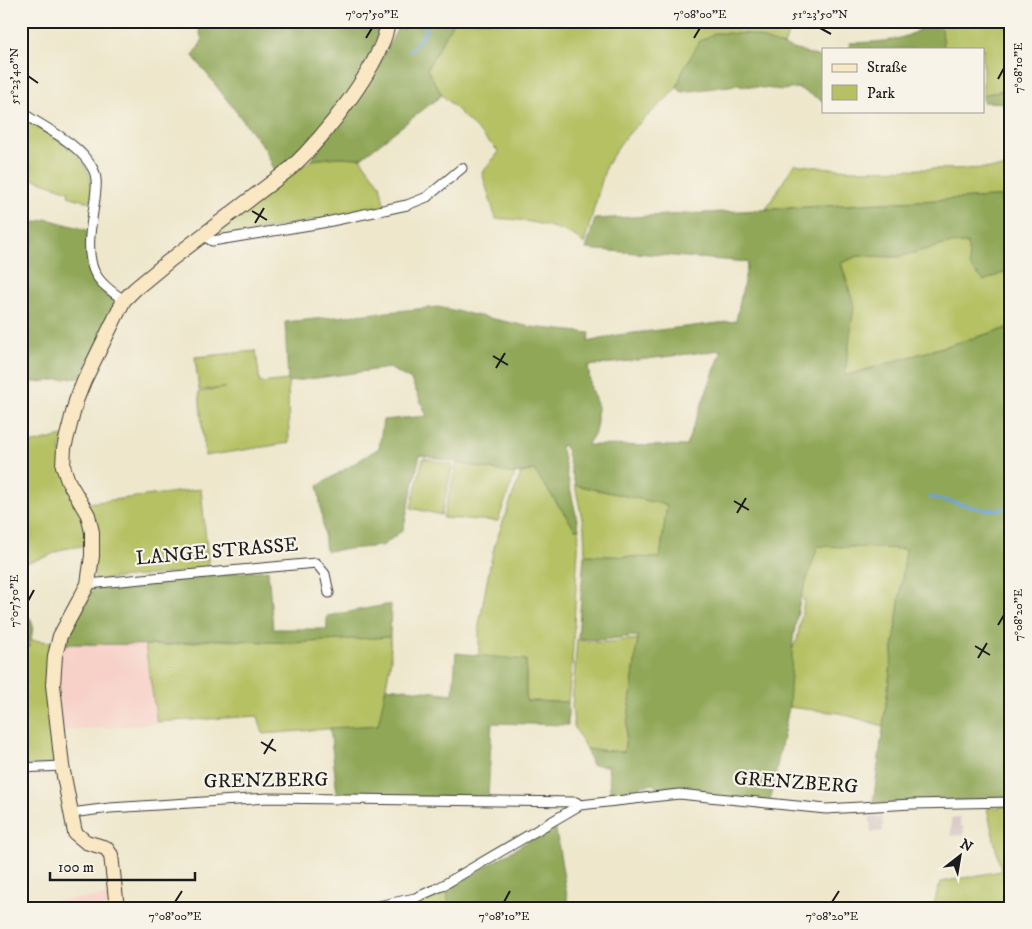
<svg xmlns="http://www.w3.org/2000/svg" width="1032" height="929" font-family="'IM FELL DW Pica',serif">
	<rect width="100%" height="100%" fill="#f7f3e8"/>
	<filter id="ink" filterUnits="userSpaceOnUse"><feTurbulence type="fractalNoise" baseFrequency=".02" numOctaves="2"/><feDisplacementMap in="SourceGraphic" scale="10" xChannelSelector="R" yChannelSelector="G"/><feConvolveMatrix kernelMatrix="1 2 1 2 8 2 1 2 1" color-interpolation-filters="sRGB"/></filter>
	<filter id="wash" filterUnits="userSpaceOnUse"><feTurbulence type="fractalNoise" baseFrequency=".0096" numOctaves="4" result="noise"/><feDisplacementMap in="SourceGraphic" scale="20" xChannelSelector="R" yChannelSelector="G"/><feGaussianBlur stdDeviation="1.12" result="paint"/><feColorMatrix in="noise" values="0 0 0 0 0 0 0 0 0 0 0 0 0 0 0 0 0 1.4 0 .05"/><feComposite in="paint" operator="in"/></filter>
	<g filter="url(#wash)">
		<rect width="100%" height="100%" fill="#eee7cc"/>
		<path fill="#f7d1c8" d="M62 644 145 645 157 723 115 727 62 730 58 682Z
			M107 896 108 908H21V904Z"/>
		<path fill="#d2bfc0" d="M870 817H882L883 831 871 832Z
			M951 818H960V826H963L964 835 951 836Z"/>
		<path fill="#b5c163" stroke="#686e40" d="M400 21H792L784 46 750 34 716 33 700 41 683 70 677 87 666 99 633 129 620 144 606 166 584 244C573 228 515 217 496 219L482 173 499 152 442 95Z
			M933 21H1011V88L983 95V49H944L942 30Z
			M21 117C52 137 100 157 91 201H84L68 196 69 191 21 175Z
			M337 157 360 158 380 184 385 208 221 237V229L311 160Z
			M794 164 848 170 1011 168V196L766 209Z
			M968 243 970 267 1011 273V327L844 376 854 305 841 263 858 256 898 257 947 244Z
			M256 351 260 383 288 380 289 443 205 456 199 392 225 388 199 390 195 357Z
			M63 436 60 454 81 509 88 545 63 549 46 557 21 564V446Z
			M423 458 453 465 441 515 411 508Z
			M457 463 515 474 498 521 443 518Z
			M534 470 575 529H579L572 664 568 702 526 701V660L479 656V625L490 565 495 544 521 473Z
			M575 485 667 505 660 558 585 555 584 528Z
			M201 489 209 570 95 580 88 503Z
			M818 546 906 549 883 726 839 713 788 707 792 649 797 640 804 601 801 596Z
			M390 637 391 659 379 725 263 734 258 716 157 722 145 645 165 646 212 640 292 643Z
			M577 639C595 646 619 640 638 639L624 752 586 749 574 726 572 706Z
			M31 640 51 642 49 660 58 760 54 764 21 766V647H30Z
			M1011 806V908H932L941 882 1001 871 987 808Z
			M447 890 450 908H395L424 901Z"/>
		<path fill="#90a759" stroke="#56623a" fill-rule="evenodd" d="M192 21H385L359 78 331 118 276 174 265 149 193 56 202 41 198 25Z
			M400 21H454L427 69 442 95 361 158 337 157 311 160 357 100 374 74 400 24 404 30Z
			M927 21H933L942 30 944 49H850L849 43C872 42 913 43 927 21Z
			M715 33 750 34 784 46 823 58V101L798 88 782 90 737 85 682 92 677 88 683 70 700 41Z
			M1011 89V103L983 102V95Z
			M1011 196V273L1005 272 984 281 970 267 967 243 947 244 898 257 858 256 841 263 854 305 845 376 1011 327V799L873 804 906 549 818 546 800 600 793 639 789 707 770 801 656 792 655 784 639 786V795L611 799 608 766 592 765 586 749 624 752 638 636C619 637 597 643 578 638L584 555 660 558 667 505 575 485 565 445 561 446 579 529H575L534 470 514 474 420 455 403 530 382 546 326 551 318 486 379 448 383 420 427 416 411 380 389 368 288 382 285 322 438 307 531 327 590 333 588 342 617 335 736 321 748 262 586 249 595 219ZM722 350 686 446 587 445 595 433 597 422V404L591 389 588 366Z
			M47 219 87 230V248L104 290 112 297 116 306 81 377 21 384V229L33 223Z
			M268 570 273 629H327V616L391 604 390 637 291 643 212 639 165 645 62 644 94 587Z
			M21 615 30 618 33 626 30 647H21Z
			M456 653 526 660V701L568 702V725L492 723 488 798 337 795 330 728 378 725 386 687 453 694Z
			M555 825 569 908H449L447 890Z"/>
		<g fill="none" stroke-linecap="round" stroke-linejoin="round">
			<path stroke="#69a2d8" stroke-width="3" d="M410 51 424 34 428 21
				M930 497 985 510 1011 509"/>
		</g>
	</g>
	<g filter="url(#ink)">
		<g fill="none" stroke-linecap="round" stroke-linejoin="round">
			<defs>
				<path id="street" d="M21 112C46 129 78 142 93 169 98 178 96 189 95 199 92 221 85 249 94 271 100 284 113 293 124 300
					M202 235 212 241 322 223 407 205 427 197 462 168
					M88 584 316 563 325 574 329 593
					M21 768 62 766
					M71 813 110 808 268 798 576 802 580 805
					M369 908 415 898 440 887 580 805 679 794 826 809 912 804 1011 802"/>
				<path id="secondary" d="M117 908 111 855 106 848 86 842 75 833 62 766 53 685 55 656 60 636 88 584 92 556V532L88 515 68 481 63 466 64 448 76 401 84 381 124 300 135 289 169 261 291 168C322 139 384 63 388 21"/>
			</defs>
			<use href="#street" stroke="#3c3a36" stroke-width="11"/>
			<use href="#secondary" stroke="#3c3a36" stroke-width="16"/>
			<use href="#street" stroke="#fff" stroke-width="9"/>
			<use href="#secondary" stroke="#fae7c3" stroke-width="14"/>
		</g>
	</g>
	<path fill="none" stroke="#1c1c1c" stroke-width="2" d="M820 28 831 34M366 38 372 28M694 38 700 28M28 76 38 83M998 79 1004 68M252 211 267 220M255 223 264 208M493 356 508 365M496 368 505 353M734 501 749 510M737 513 746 498M28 601 34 590M998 625 1004 615M975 646 990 655M978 658 987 643M261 742 276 751M264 754 273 739M175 902 182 891M504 902 510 891M832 902 839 891"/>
	<g text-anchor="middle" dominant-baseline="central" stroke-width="4.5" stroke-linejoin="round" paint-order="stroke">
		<g font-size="20" fill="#1c1c1c" stroke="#f7f3e8">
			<text transform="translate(217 552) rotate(-5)">LANGE STRASSE</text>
			<text transform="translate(266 781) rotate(-1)">GRENZBERG</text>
			<text transform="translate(796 783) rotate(4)">GRENZBERG</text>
		</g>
	</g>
	<rect width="1032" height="929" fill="none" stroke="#f7f3e8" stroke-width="55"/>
	<rect x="822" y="48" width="162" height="65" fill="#f7f3e8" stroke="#9f9d96"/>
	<rect x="832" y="64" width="25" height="8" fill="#fae7c3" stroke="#9f9d96"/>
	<text x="867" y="72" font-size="15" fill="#1c1c1c">Straße</text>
	<rect x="832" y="85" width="25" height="15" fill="#b5c163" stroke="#9f9d96"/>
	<text x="867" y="98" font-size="15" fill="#1c1c1c">Park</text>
	<g transform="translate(960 856) rotate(31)" stroke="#f7f3e8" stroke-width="4" paint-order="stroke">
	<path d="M0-4L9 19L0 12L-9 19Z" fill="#1c1c1c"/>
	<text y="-8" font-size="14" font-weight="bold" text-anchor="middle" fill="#1c1c1c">N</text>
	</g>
	<path d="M50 872v8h145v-8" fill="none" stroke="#1c1c1c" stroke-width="2.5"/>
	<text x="58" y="872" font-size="15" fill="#1c1c1c" stroke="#f7f3e8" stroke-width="4" paint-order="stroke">100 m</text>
	<rect x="28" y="28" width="976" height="874" fill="none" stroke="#1c1c1c" stroke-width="2"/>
	<g font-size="12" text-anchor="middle" fill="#1c1c1c">
		<text x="372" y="18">7°07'50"E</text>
		<text x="700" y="18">7°08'00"E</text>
		<text x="820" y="18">51°23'50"N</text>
		<text transform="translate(1018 68) rotate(-90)" y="4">7°08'10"E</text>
		<text transform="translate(14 76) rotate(-90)" y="4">51°23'40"N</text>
		<text transform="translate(14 601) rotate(-90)" y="4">7°07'50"E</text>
		<text transform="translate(1018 615) rotate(-90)" y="4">7°08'20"E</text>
		<text x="175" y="920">7°08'00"E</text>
		<text x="504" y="920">7°08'10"E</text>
		<text x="832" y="920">7°08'20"E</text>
	</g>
</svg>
